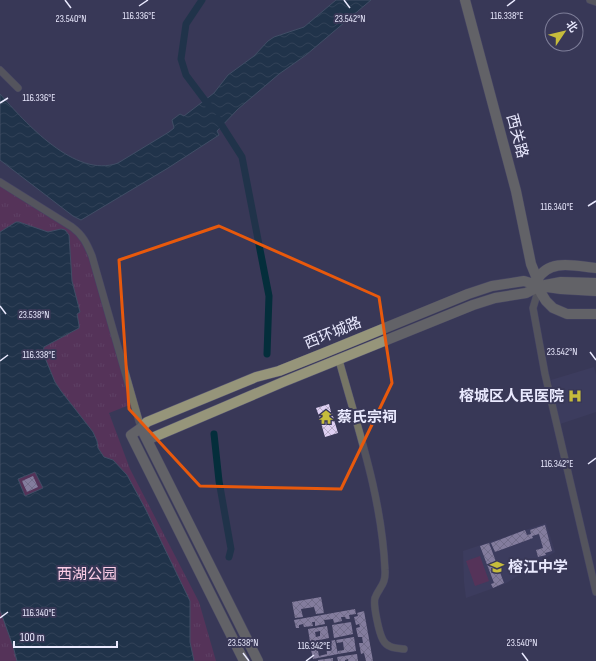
<svg xmlns="http://www.w3.org/2000/svg" width="596" height="661" font-family="'Sofia Sans Condensed','Noto Sans SC',sans-serif">
	<defs>
		<pattern id="park-tufts" width="24" height="20" patternUnits="userSpaceOnUse"><rect width="24" height="20" fill="#782d5c"/><path d="M3 7l-1-3M5 7V3M7 7l1-3M15 17l-1-3M17 17v-4M19 17l1-3" fill="none" stroke="#8b4b74"/></pattern>
		<pattern id="water-waves" width="16" height="10" patternUnits="userSpaceOnUse"><rect width="16" height="10" fill="#042e3b"/><path d="M0 5q4-4 8 0t8 0" fill="none" stroke="#294c58"/></pattern>
		<pattern id="building-cross-hatch" width="8" height="8" patternUnits="userSpaceOnUse"><rect width="8" height="8" fill="#decff2"/><path d="M0 0l8 8M0 8l8-8" fill="none" stroke="#b8adc8"/></pattern>
	</defs>
	<rect width="100%" height="100%" fill="#393857"/>
	<path fill="#414066" d="M594 367 596 375V412L560 424 551 380Z
		M546 523 555 552 505 584 466 598 464 582 463 551Z"/>
	<path fill="#782d5c" d="M480 556 489 581 475 586 466 561Z"/>
	<path fill="url(#park-tufts)" d="M0 185 78 234 90 255 132 404 109 413 130 469 199 602 216 661H0Z"/>
	<path fill="url(#water-waves)" stroke="#496676" fill-rule="evenodd" d="M336 0H371L306 55 279 74 238 109 217 131 219 135 168 168 81 220 73 216 0 160V94C25 122 75 179 118 163L169 132 174 128 172 120 180 114 184 116 214 93 228 75 254 56 268 41 274 37 304 27Z
		M16 222H19L48 232 61 229 65 230 69 235 72 281 80 312 77 314 79 325V328L44 347 43 353 55 382 61 391 93 432 97 441 98 448 104 457 113 460 127 475 146 510 190 601V642L194 661H17L13 646 0 610V232ZM35 472 43 488 25 496 18 479Z"/>
	<g fill="none" stroke-linecap="round" stroke-linejoin="round">
		<path stroke="#042e3b" stroke-width="7" d="M202 0 186 24 181 59 186 75 210 107
			M217 118 242 157 269 296 267 354
			M214 434 219 481 231 549 229 557"/>
	</g>
	<path fill="url(#building-cross-hatch)" fill-rule="evenodd" d="M329 404 331 412 319 416 316 408Z
		M330 413H332L338 433 325 437 319 416H321L323 420 331 418Z
		M33 476 38 487 27 492 22 481Z
		M545 525 552 551 545 553 546 555 538 557 536 550 543 548 539 534 532 536 533 538 495 552 491 543 525 530 527 535 531 534 530 530Z
		M489 543 504 583 493 588 491 584 494 583 480 546Z
		M321 597 324 613 316 614 314 607 301 609 303 617 295 618 292 602Z
		M355 609 356 614 349 615 350 619H346L345 617H341L342 621 338 622 337 618 338 622 334 623 333 619 324 620 325 624 315 626V622H312L313 626 304 627 303 624 299 625V628H296L294 620Z
		M364 611 373 661H366L364 653 361 654 359 643H363L362 637H358L356 628 360 627 359 624 356 625 354 617 358 616 357 613Z
		M351 622 353 634 334 638 332 625Z
		M327 626 329 638 310 642 308 629ZM320 631V636L316 637 315 632Z
		M354 637 356 651 338 654V651L344 650 343 642 337 643 336 640Z
		M335 640 338 654 313 659 310 645ZM326 644 327 654 319 656 317 646Z
		M357 654 358 661H348V659L345 660V661H338L337 657Z
		M333 658V661H318V660Z"/>
	<g fill="none" stroke-linecap="round" stroke-linejoin="round">
		<defs>
			<path id="street" d="M590 0 596 2
				M0 70 18 88
				M0 182 72 227C83 235 87 244 92 256L141 428
				M539 288 533 308 545 374 596 592
				M339 360C358 429 382 498 385 570 386 585 379 587 375 598 373 605 379 633 383 640 387 648 396 648 404 649"/>
			<path id="secondary" d="M465 0 516 191 531 264 540 286 541 293 546 301 553 308 567 314H596
				M537 280C549 258 575 266 596 268
				M596 283 561 282 540 286 561 289 596 291
				M144 434 258 661
				M147 440 283 382 473 305 495 298 526 293 540 286
				M244 661 131 435 141 428 147 422 256 377 279 371 324 353 468 294 492 286 524 281 540 286"/>
		</defs>
		<use href="#street" stroke="#555472" stroke-width="8"/>
		<use href="#secondary" stroke="#555472" stroke-width="11"/>
		<use href="#street" stroke="#767565" stroke-width="7"/>
		<use href="#secondary" stroke="#96957a" stroke-width="10"/>
	</g>
	<path d="M0 0H596V661H0ZM219 226 379 297 392 383 341 489 200 486 129 409 119 260Z" fill="#393857" fill-opacity=".55" fill-rule="evenodd"/>
	<path fill="none" stroke="#e8590c" stroke-width="3" stroke-linejoin="round" d="M219 226 379 297 392 383 341 489 200 486 129 409 119 260Z"/>
	<path fill="none" stroke="#e9e9fe" stroke-width="1.5" d="M65 0 71 8M344 0 350 8M139 6 148 0M507 6 515 0M0 103 8 98M588 206 596 201M0 306 6 314M590 352 596 360M0 361 8 355M588 464 596 458M0 618 8 612M243 653 249 661M522 653 528 661M306 661 314 655"/>
	<defs>
		<symbol id="hospital-bare" viewBox="-9 -9 18 18"><path d="M-5-5h3v3.5h4V-5h3V5h-3V1.5h-4V5h-3Z" fill="#c6bc3c" stroke="#393857" stroke-width="2.5" paint-order="stroke"/></symbol>
		<symbol id="temple-bare" viewBox="-9 -9 18 18"><path d="M0-6L5-2H3V0L6.5 2.5H4V6H1.5V3h-3V6H-4V2.5H-6.5L-3 0V-2H-5Z" fill="#c6bc3c" stroke="#393857" stroke-width="2.5" paint-order="stroke"/></symbol>
		<symbol id="school-bare" viewBox="-9 -9 18 18"><path d="M0-5L7-2L0 1L-7-2ZM-4 1L0 2.5L4 1V4Q0 6-4 4Z" fill="#c6bc3c" stroke="#393857" stroke-width="2.5" paint-order="stroke"/></symbol>
	</defs>
	<g fill-rule="evenodd">
		<use href="#hospital-bare" x="565" y="386" width="20" height="20"/>
		<use href="#temple-bare" x="316" y="407" width="20" height="20"/>
		<use href="#school-bare" x="487" y="557" width="20" height="20"/>
	</g>
	<g text-anchor="middle" dominant-baseline="central" stroke-width="4" stroke-linejoin="round" paint-order="stroke">
		<g font-size="15" fill="#e9e9fe" stroke="#393857">
			<text transform="translate(517 136) rotate(75)">西关路</text>
			<text transform="translate(333 333) rotate(-22)">西环城路</text>
		</g>
		<g font-size="15" font-weight="bold" fill="#e9e9fe" stroke="#393857" text-anchor="start">
			<text x="564" y="396" text-anchor="end">榕城区人民医院</text>
			<text x="337" y="417">蔡氏宗祠</text>
			<text x="508" y="567">榕江中学</text>
		</g>
		<g font-size="15" fill="#fdcee7" stroke="#393857">
			<text x="87" y="574">西湖公园</text>
		</g>
	</g>
	<g font-size="10" text-anchor="middle" fill="#e9e9fe" stroke="#393857" stroke-width="4" stroke-linejoin="round" paint-order="stroke">
		<text x="139" y="19">116.336°E</text>
		<text x="507" y="19">116.338°E</text>
		<text x="71" y="22">23.540°N</text>
		<text x="350" y="22">23.542°N</text>
		<text x="39" y="101">116.336°E</text>
		<text x="557" y="210">116.340°E</text>
		<text x="34" y="318">23.538°N</text>
		<text x="562" y="355">23.542°N</text>
		<text x="39" y="358">116.338°E</text>
		<text x="557" y="467">116.342°E</text>
		<text x="39" y="616">116.340°E</text>
		<text x="243" y="646">23.538°N</text>
		<text x="522" y="646">23.540°N</text>
		<text x="314" y="649">116.342°E</text>
	</g>
	<g transform="translate(564 32) rotate(55)"><circle r="19" fill="#393857" stroke="#7f7f9a"/>
	<path d="M0-3L7 15L0 10L-7 15Z" fill="#c6bc3c"/>
	<text y="-6" font-size="11" font-weight="bold" text-anchor="middle" fill="#e9e9fe">北</text>
	</g>
	<path d="M14 641v6h103v-6" fill="none" stroke="#e9e9fe" stroke-width="2"/>
	<text x="20" y="641" font-size="12" fill="#e9e9fe" stroke="#393857" stroke-width="3" paint-order="stroke">100 m</text>
</svg>
